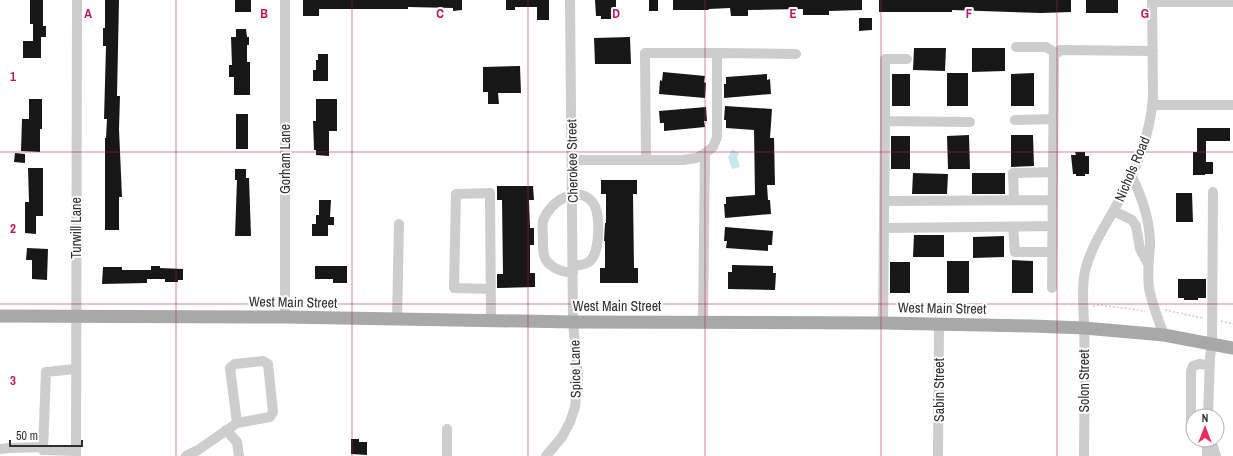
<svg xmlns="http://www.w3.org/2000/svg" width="1233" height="456" font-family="'Archivo Narrow',sans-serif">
	<rect width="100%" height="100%" fill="#fff"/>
	<path fill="#c9e7ee" d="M732 149 739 153 737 157 740 167 732 169 728 157Z"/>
	<path fill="#171717" d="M30 0H43V26H46V37H41V58H23V41H33V24H30Z
		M105 0H119L117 96H120L119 129 122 197H119V230H105V138H106L107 119H104L106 46H103V28H105Z
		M235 0H251V12H235Z
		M303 0H408V9H319V16H303Z
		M408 0H462V10L453 11V8L408 7Z
		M506 0H549V20H537V7H515V10H506Z
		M595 0H616V10H611V19H601V16H596Z
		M649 0H658V11H649Z
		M673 0H862V10L829 11V15H803V9L748 10V16H731L730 8 709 9 708 10H673Z
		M879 0H1071V12L1041 13 952 10V12H879Z
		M1086 0H1118V13H1086Z
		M859 18H872V30L859 31Z
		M236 29H246L247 37H249V45H247V62H250V95H234V77H229V65H232L231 37H236Z
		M630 37 631 64H595L594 38Z
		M914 48H946L945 71 913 70Z
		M972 48H1005V71L972 72Z
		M318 54H328V81H313V70H316V60H318Z
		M520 66 521 93H498L499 104H488V92H483V67Z
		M663 72 705 76 704 82 706 83 705 98 659 94 660 80 662 81Z
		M947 73H968V106H947Z
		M1034 73V106H1011V74Z
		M767 74V80L770 79 771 94 724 98V84H726V77Z
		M892 74H910V106H892Z
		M29 99H42V129H40V152L21 151 22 119H29Z
		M316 99H337V131H329V156L316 155V150H314L313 121H316Z
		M725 106 772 109 770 138H774L775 185H767L768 200H770L771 214 725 218 724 204H726V197L755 195 754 130 726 128V120H724Z
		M706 107 707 121H704L705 127 664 131V123H660L659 111Z
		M236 114H248V149H236Z
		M1197 128H1230V141H1206V162H1213V174H1205V175H1193V152H1197Z
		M969 135 970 169H948L947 136Z
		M1011 135H1033L1034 166 1011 167Z
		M891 136H910V169H891Z
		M1075 152H1085V156H1089V174H1085V176H1076V174H1073L1071 155H1076Z
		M15 153 25 154V163L14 162Z
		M28 168H43V216H36V234L25 233V202H29Z
		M235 169H246V178H249L251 236H235L237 180H235Z
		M913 173 948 174 947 194H912Z
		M972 173H1005V194H972Z
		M601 180H637V194H633L634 268H638V283H600V268H605V241H604L605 223H606V194H601Z
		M497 186H533L534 200H529L530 228H534V245H530V273H535V287L497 288V274H503L502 200H497Z
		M1176 193H1192L1193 222H1176Z
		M319 200H331L330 217H334V225H328V236H312V224H316V215H319Z
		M725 227 773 231 772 245H768V251L726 248 727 241H724Z
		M914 235H944V257H913Z
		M1004 236V257L973 258V237Z
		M27 248 48 249 47 280 32 279V260H26Z
		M1012 260 1033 261V293H1012Z
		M947 261H969V293H947Z
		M890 262H910V293H890Z
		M732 265 773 266V273H776L775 290 728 289V272H732Z
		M151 266H160V268L183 269V280H178V282H165V279H147V283L102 284 103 267H122V270H151Z
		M315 266H347V283H333V279H315Z
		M1178 279H1206V298H1198V300H1184V298H1178Z
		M351 439H359V442H367V455L351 454Z"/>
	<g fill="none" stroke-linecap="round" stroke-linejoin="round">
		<path stroke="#cdcdcd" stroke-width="1.5" stroke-dasharray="2 2" stroke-linecap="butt" d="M1093 306 1100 305 1145 311
			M1165 310 1202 318
			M1221 321 1233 324"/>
		<path stroke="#cdcdcd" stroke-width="10" d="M1152 2H1233
			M1016 47H1046L1056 53
			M717 53 796 54
			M1152 105H1233
			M1015 120 1053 119
			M885 121V59H907
			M572 160H646
			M1132 177C1143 199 1150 220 1150 245 1149 259 1147 273 1149 288 1152 304 1158 319 1164 335
			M1014 200 1013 173 1053 172
			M884 201 1052 200
			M1114 211 1132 220 1136 226 1140 249 1148 264
			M1013 227 1015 252H1052
			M884 228 1052 226
			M573 266C579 265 586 265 590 261 600 253 601 213 593 203 578 183 549 202 543 221 542 227 543 236 543 242 543 246 543 251 544 255 547 267 561 272 573 273
			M1052 288 1054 56 1060 50 1153 51
			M490 289 454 288 456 194 490 193 491 320
			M285 317V0
			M397 319 399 224
			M703 322 705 153 713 147 717 137V53H645L646 160H683L696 158 705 153
			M883 323 885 121 970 122
			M75 369 46 372 43 450 75 451
			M1208 416 1210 357 1212 344 1213 192
			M447 429V456
			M226 430 237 442 239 456
			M1193 430 1191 424V371L1193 366 1199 364 1209 365
			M1208 440 1213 446 1216 456
			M0 449 10 448 43 447
			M76 456 77 0
			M186 456 198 450 237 423 270 417 273 412 268 364 263 361 235 364 230 368 237 423
			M546 456 562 437 570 422 575 407 578 379 573 322 570 0
			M938 456 939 324
			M1084 456C1084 413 1086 371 1084 328 1084 309 1081 289 1085 271 1091 247 1104 228 1115 208 1135 172 1150 138 1153 97L1152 0
			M1207 456V440"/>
		<path stroke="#a8a8a8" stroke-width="13" d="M0 316 285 317 573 322 883 323 1032 326 1084 328 1164 335 1233 348"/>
	</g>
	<path fill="none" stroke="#c2185b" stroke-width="1" stroke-opacity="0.55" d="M176 0V456M352 0V456M528 0V456M705 0V456M881 0V456M1057 0V456M0 152H1233M0 304H1233"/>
	<g text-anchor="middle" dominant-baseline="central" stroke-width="4" stroke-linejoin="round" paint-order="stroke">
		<g font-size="14" fill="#303030" stroke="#fff">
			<text transform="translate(285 159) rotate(-90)">Gorham Lane</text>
			<text transform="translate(572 161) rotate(-91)">Cherokee Street</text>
			<text transform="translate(1132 169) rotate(-67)">Nichols Road</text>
			<text transform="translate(76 228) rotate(-90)">Turwill Lane</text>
			<text transform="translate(293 302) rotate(1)">West Main Street</text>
			<text x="617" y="306">West Main Street</text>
			<text transform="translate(942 308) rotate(1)">West Main Street</text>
			<text transform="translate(575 369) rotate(-91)">Spice Lane</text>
			<text transform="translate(1084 381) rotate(-90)">Solon Street</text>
			<text transform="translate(939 390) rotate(-90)">Sabin Street</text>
		</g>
	</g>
	<g font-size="13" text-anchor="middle" font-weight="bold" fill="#c2185b" stroke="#fff" stroke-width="4" stroke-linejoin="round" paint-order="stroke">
		<text x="88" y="18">A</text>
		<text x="264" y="18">B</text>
		<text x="440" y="18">C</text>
		<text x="616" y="18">D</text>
		<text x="793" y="18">E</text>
		<text x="969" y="18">F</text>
		<text x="1145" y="18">G</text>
		<text x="13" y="81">1</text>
		<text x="13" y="233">2</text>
		<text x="13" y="385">3</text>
	</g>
	<g transform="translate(1205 428)"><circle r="19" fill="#ffffff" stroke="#acacac"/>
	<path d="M0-3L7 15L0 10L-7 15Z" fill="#ee2b5d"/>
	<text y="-6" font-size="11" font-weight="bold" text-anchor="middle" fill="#303030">N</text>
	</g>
	<path d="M10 440v6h72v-6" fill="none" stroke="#303030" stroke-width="2"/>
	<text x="16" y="440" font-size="12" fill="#303030" stroke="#ffffff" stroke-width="3" paint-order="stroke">50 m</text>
</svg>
